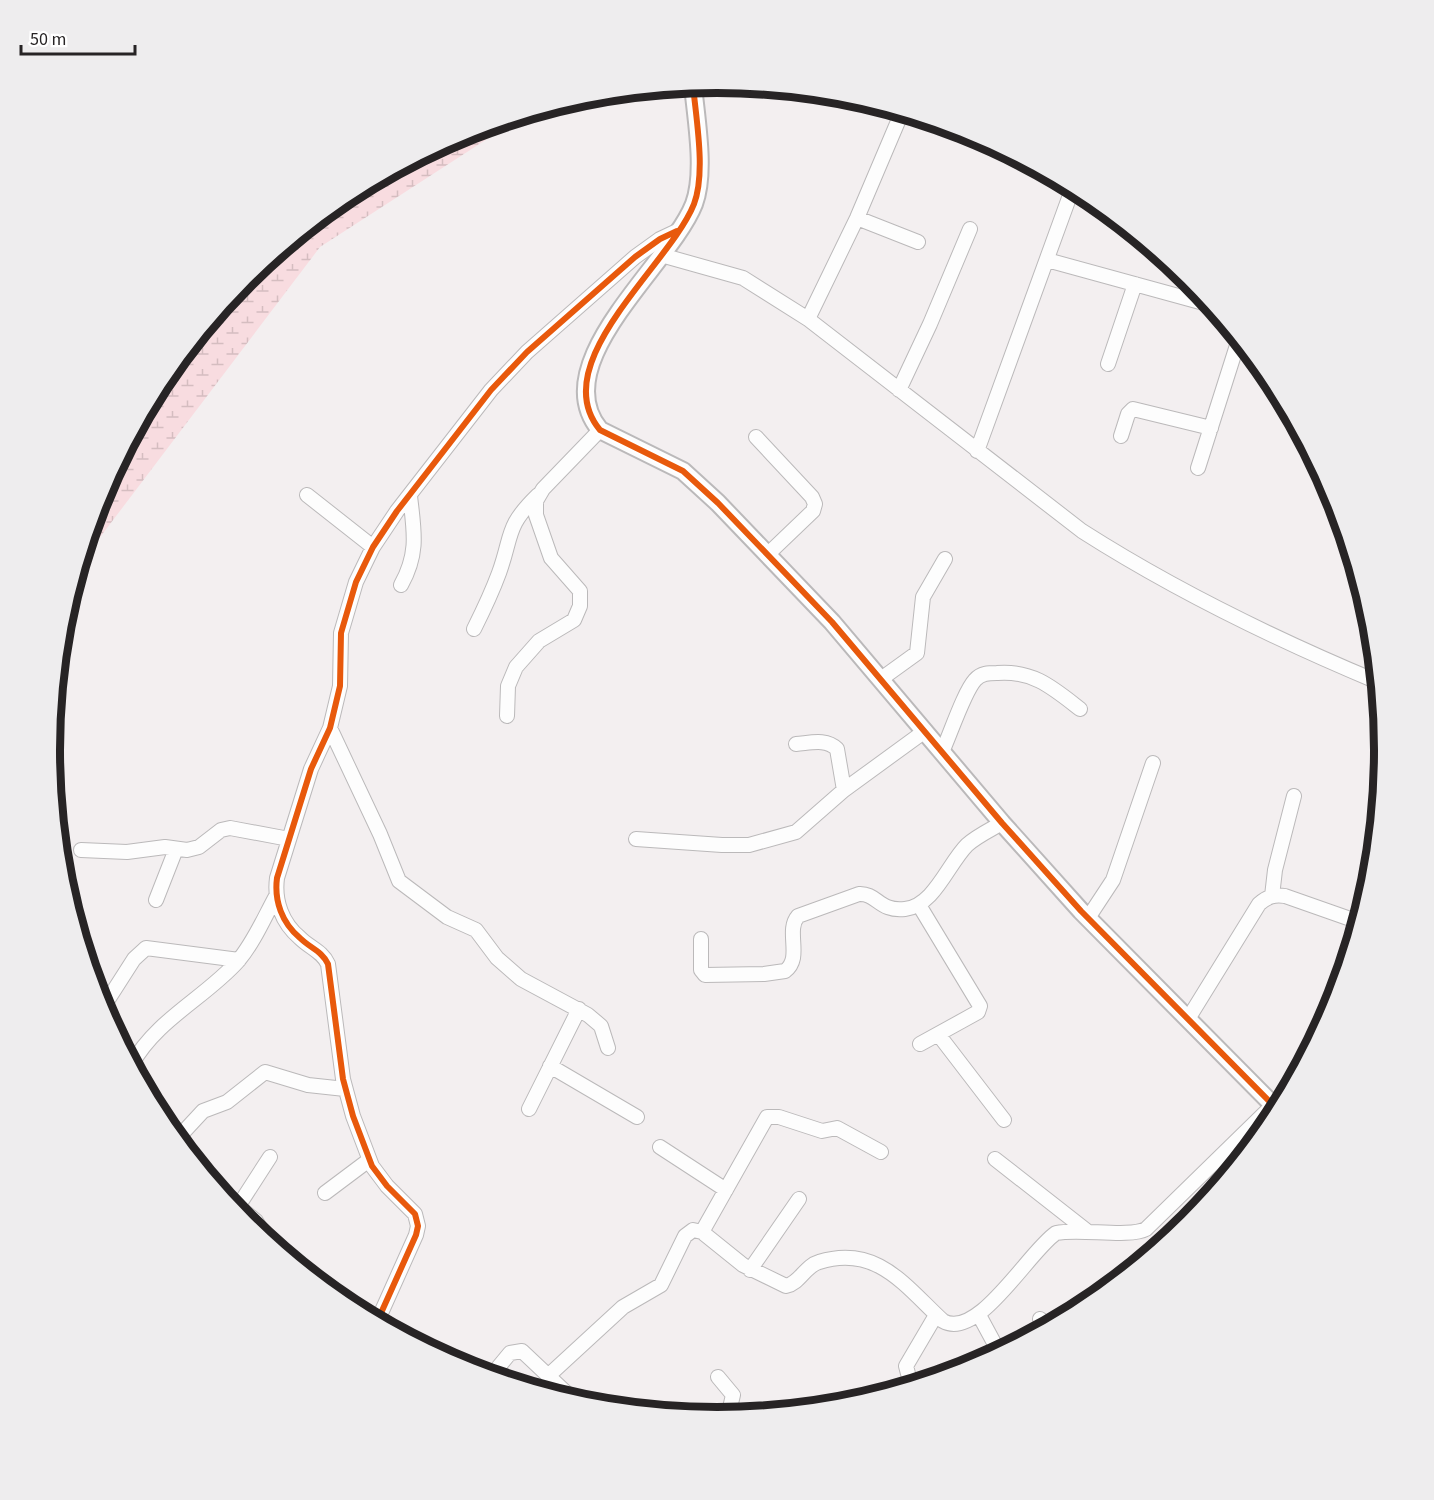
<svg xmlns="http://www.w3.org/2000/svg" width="1434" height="1500" font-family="'Source Sans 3',sans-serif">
	<defs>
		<pattern id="wetland-marsh" width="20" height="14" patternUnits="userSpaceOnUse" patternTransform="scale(1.5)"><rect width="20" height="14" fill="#f8dce0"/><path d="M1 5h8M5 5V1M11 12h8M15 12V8" fill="none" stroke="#d5bdc0"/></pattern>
	</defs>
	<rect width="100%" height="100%" fill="#f3eff0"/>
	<path fill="url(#wetland-marsh)" d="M526 114 320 247 79 565 100 494 162 379 245 278 346 195 462 133Z"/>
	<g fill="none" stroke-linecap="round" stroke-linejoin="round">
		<defs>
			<path id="minor" d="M857 218 918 242
				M661 255 743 278 808 319 1082 531C1176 591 1275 639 1378 682
				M1047 260 1211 305
				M808 319 857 218 902 112
				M1108 364 1135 284
				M899 390 930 324 970 229
				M1121 436 1128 414 1133 409 1211 428
				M756 437 812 497 815 504 813 511 767 555
				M977 451 1073 187
				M1198 468 1239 339
				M307 495 373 547
				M401 585C419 553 414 531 410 496
				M474 629C483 611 492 592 499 573 513 534 505 527 538 495
				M881 679 917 653 923 597 945 559
				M507 716 508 686 516 667 539 641 574 620 580 606V591L551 558 536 515V501L543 489 600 430
				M330 728 380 834 399 881 447 917 476 930 497 958 521 979 588 1015 601 1026 608 1048
				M796 744C810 743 826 738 837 749L844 790
				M942 752C950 735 964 692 975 680 981 673 989 673 997 673 1033 670 1053 688 1080 709
				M636 839 722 845H749L796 832 844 790 925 731
				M81 850 127 852 165 847 187 850 199 847 221 830 230 828 289 839
				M1272 896 1275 870 1294 796
				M156 900 176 849
				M919 905 980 1006 978 1012 920 1044
				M1088 918 1113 880 1153 763
				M701 939V970L705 975 764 974 785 971C803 958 785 931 798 916L859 894C877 893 879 912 905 909 934 906 948 864 967 845 977 836 990 830 1002 823
				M102 1009 134 959 146 948 239 960
				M1188 1019 1259 904C1267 897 1274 894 1285 896L1359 922
				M938 1034 1004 1120
				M132 1064C156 1020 206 997 238 961 254 942 264 918 276 896
				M550 1066 637 1117
				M529 1109 579 1009
				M177 1139 203 1111 227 1102 265 1072 308 1085 345 1089
				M660 1147 726 1190
				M995 1159 1087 1231
				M222 1193 256 1221 268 1241
				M325 1193 369 1160
				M239 1205 270 1157
				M702 1232 767 1117H779L822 1131 837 1128 881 1152
				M750 1270 799 1199
				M1113 1284 1124 1276
				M979 1315 999 1352
				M1040 1319 1049 1326
				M377 1322 416 1235 418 1226 415 1214 387 1186 372 1166 353 1116 343 1079 328 964C322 951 310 948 300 938 282 923 274 901 277 878L311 769 330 728 340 686 341 633 356 582 373 547 397 511 491 390 527 352 635 257 660 239 677 231
				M491 1376 510 1353 522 1351 575 1401
				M548 1376 623 1307 661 1285 685 1236 693 1230 702 1232 743 1265 786 1286C800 1283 805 1266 819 1262 877 1244 905 1286 943 1321 978 1341 1029 1251 1056 1233 1080 1228 1129 1238 1146 1229L1273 1105
				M718 1377 733 1395 728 1416
				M911 1385 906 1366 936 1315"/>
			<path id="tertiary" d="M693 85C696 119 706 172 694 204 670 265 544 363 600 430L683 471 718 503 832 622 1002 823 1081 911 1278 1110"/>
		</defs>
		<use href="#minor" stroke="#bbb9ba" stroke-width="16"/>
		<use href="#tertiary" stroke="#bbb9ba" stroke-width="20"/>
		<use href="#minor" stroke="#fdfdfd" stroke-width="14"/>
		<use href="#tertiary" stroke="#fdfdfd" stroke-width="16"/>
		<defs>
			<path id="cycleway" d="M693 85C696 119 706 172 694 204 670 265 544 363 600 430L683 471 718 503 832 622 1002 823 1081 911 1278 1110
				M377 1322 416 1235 418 1226 415 1214 387 1186 372 1166 353 1116 343 1079 328 964C322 951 310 948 300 938 282 923 274 901 277 878L311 769 330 728 340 686 341 633 356 582 373 547 397 511 491 390 527 352 635 257 660 239 677 231"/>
		</defs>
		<use href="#cycleway" stroke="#fff" stroke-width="10"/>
		<use href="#cycleway" stroke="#e8590c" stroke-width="6"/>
	</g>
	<path d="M0 0H1434V1500H0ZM60 750a657 657 0 1 1 1314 0a657 657 0 1 1-1314 0Z" fill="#eeedee" fill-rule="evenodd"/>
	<path fill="none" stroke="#272425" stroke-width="8" d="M60 750a657 657 0 1 1 1314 0a657 657 0 1 1-1314 0Z"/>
	<path d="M21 45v9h114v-9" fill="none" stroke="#272425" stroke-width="3"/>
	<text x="30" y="45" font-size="18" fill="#272425" stroke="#ffffff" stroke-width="4.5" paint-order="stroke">50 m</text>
</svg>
